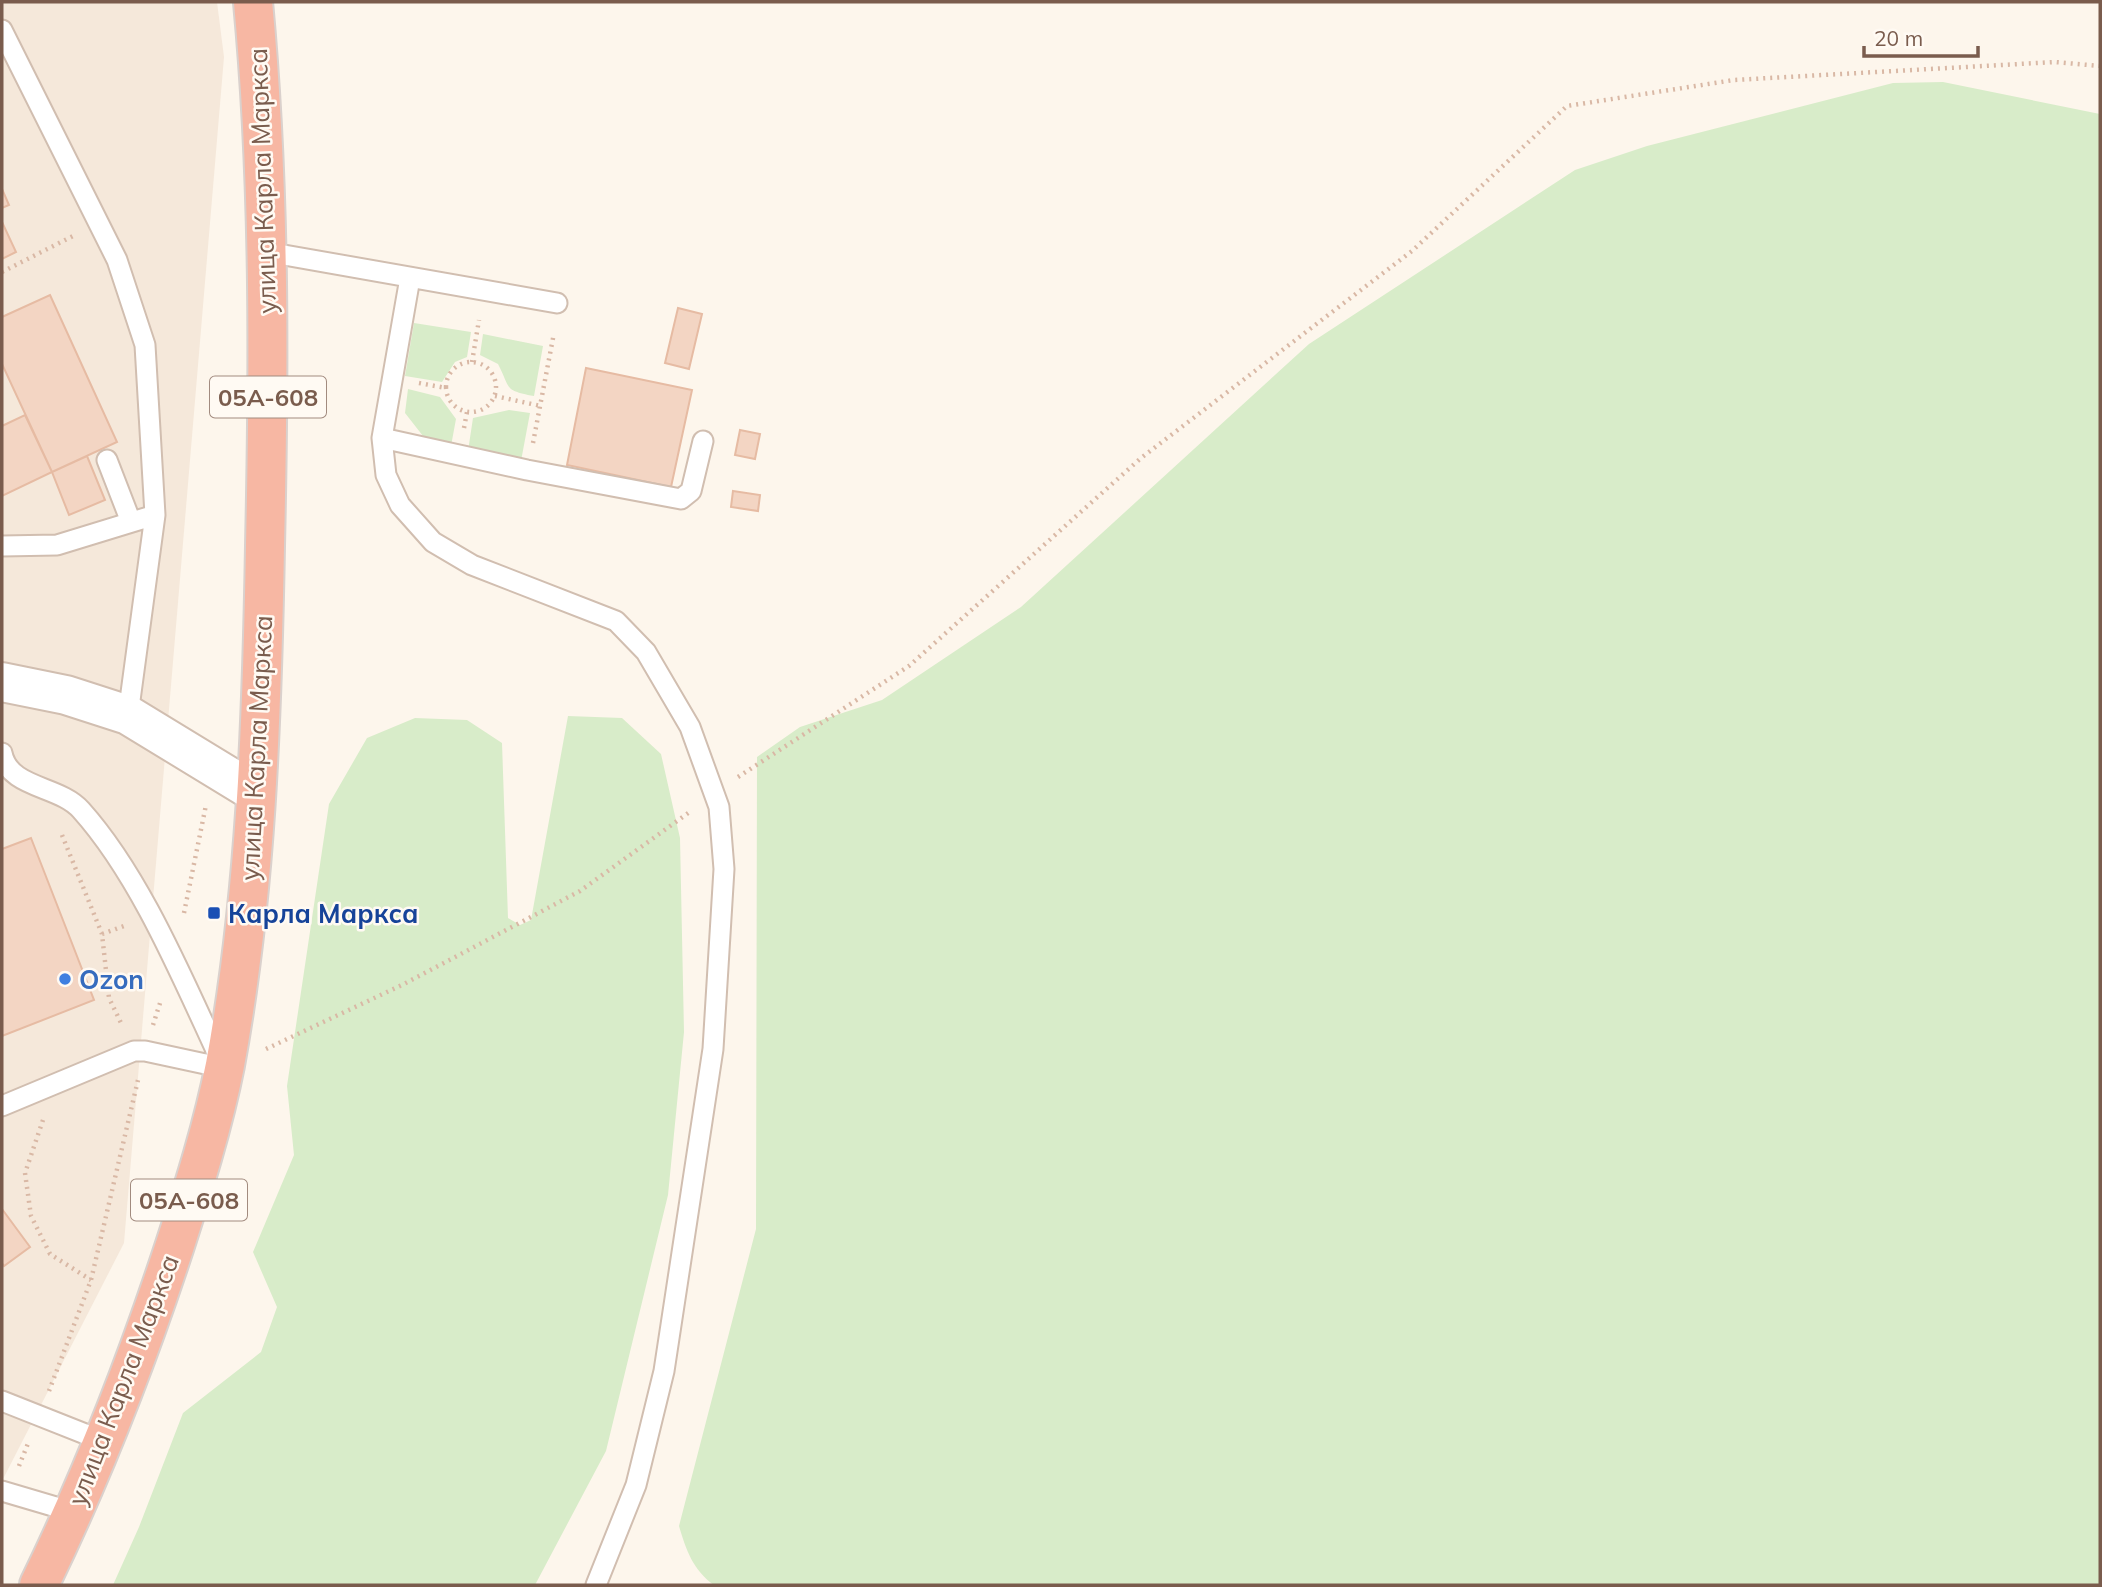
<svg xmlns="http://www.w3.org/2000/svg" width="2102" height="1587" font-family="Mulish,sans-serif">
	<rect width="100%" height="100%" fill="#fdf6ec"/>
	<path fill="#f5e8da" d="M2 2H217L224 57 124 1243 2 1481Z"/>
	<path fill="#d8ecc9" d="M1943 82 2100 114V1585H714C693 1570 686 1550 679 1526L756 1229 757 757 800 727 882 700 1021 607 1309 344 1575 170 1647 146 1893 83Z
		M414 323 471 332 467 357 455 362 442 382 405 376Z
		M483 334 543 346 534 396C503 390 511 389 498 364L480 355Z
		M408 389 440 397 456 419 451 446 423 436 405 413Z
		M509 410 530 413 521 461 468 451 473 418Z
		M568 716 622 718 661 754 680 838 684 1032 668 1195 606 1451 535 1585H113L139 1527 183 1413 261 1352 277 1307 253 1252 294 1155 287 1086 329 804 367 738 415 718 467 720 502 743 508 918 520 925 531 920Z"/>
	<path fill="#f3d5c3" stroke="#e6bba3" stroke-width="2" d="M2 189 9 205 2 208Z
		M2 222 16 252 2 259Z
		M50 295 117 442 52 472 2 364V317Z
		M678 308 702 314 689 369 665 363Z
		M586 368 692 390 671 487 567 465Z
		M25 415 52 472 2 496V426Z
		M740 430 760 434 755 459 735 455Z
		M87 456 105 500 69 515 52 472Z
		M733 491 760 495 758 511 731 507Z
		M31 838 94 1000 2 1036V849Z
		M2 1209 30 1247 4 1266 2 1263Z"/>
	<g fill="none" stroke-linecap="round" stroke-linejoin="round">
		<defs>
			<path id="lane" d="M2 30 117 260 145 345 155 515 128 715
				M267 252 557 303
				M410 278 382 438 527 470 681 499 691 491 703 441
				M382 438 386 475 400 505 433 542 472 565 616 621 646 652 690 727 719 807 724 869 713 1049 664 1371 636 1485 596 1585
				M107 460 131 522
				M2 546 57 545 155 515
				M2 753C9 789 59 785 81 810 141 877 183 980 221 1061
				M2 1106 134 1051H145L224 1068
				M2 1401 103 1441
				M2 1491 73 1512"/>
			<path id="street" d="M2 682 66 695 128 715 256 793"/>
			<path id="highway" d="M39 1585C92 1476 137 1361 175 1245 194 1186 213 1126 225 1065 256 895 262 719 265 546 269 364 270 183 253 2"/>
		</defs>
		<use href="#lane" stroke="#d1beb0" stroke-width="23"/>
		<use href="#street" stroke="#d1beb0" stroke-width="42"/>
		<use href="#highway" stroke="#dad1cd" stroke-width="42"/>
		<path stroke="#d9b8a5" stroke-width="4.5" stroke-dasharray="2 5" stroke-linecap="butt" d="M2 272 73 236
			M446 387a25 25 0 1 1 50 0a25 25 0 1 1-50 0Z
			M472 362 479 320
			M419 383 446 388
			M495 396 541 406
			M464 428 467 412
			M533 443 554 333
			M738 777 909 666 1141 458 1412 251 1567 106 1734 80 2055 62 2100 66
			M62 835 102 934 109 998 122 1025
			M184 913 206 805
			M102 934 124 926
			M153 1025 161 1000
			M266 1049 404 984 580 891 691 811
			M43 1120 25 1173 31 1216 50 1254 91 1280
			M49 1391 91 1280 138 1080
			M19 1466 29 1441"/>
		<use href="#lane" stroke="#fff" stroke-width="19"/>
		<use href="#street" stroke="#fff" stroke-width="38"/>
		<use href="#highway" stroke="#f7b7a3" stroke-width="38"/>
	</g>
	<rect fill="#1a4fb4" stroke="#fffaf3" stroke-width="2.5" x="207" y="906" width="14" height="14" rx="3.5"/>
	<circle fill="#3f7fe0" stroke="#fffaf3" stroke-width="2.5" cx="65" cy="979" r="7"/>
	<g text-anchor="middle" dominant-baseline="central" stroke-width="5" stroke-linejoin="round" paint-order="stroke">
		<g fill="#fffaf3" stroke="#a28b7f" stroke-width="2">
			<rect x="210" y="376.5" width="116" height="41" rx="5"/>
			<rect x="131" y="1179.5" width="116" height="41" rx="5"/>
		</g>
		<g font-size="24" font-weight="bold" fill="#7a5c4d">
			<text x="268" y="397">05А-608</text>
			<text x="189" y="1200">05А-608</text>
		</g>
		<g font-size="26" fill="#7a5c4d" stroke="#fffaf3">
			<text transform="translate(262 181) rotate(-92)">улица Карла Маркса</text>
			<text transform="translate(256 748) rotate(-87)">улица Карла Маркса</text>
			<text transform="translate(123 1380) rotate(-69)">улица Карла Маркса</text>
		</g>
		<g font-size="26" font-weight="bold" fill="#164399" stroke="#fffaf3" text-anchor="start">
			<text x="228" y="913">Карла Маркса</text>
		</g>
		<g font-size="26" font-weight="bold" fill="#366cbe" stroke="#fffaf3" text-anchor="start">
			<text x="79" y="979">Ozon</text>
		</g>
	</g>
	<rect width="2102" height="1587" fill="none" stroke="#7a5c4d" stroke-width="7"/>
	<path d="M1864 46v10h114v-10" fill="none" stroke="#7a5c4d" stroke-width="3.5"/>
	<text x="1874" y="46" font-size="21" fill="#7a5c4d" stroke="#fffaf3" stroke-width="5" paint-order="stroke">20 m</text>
</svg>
